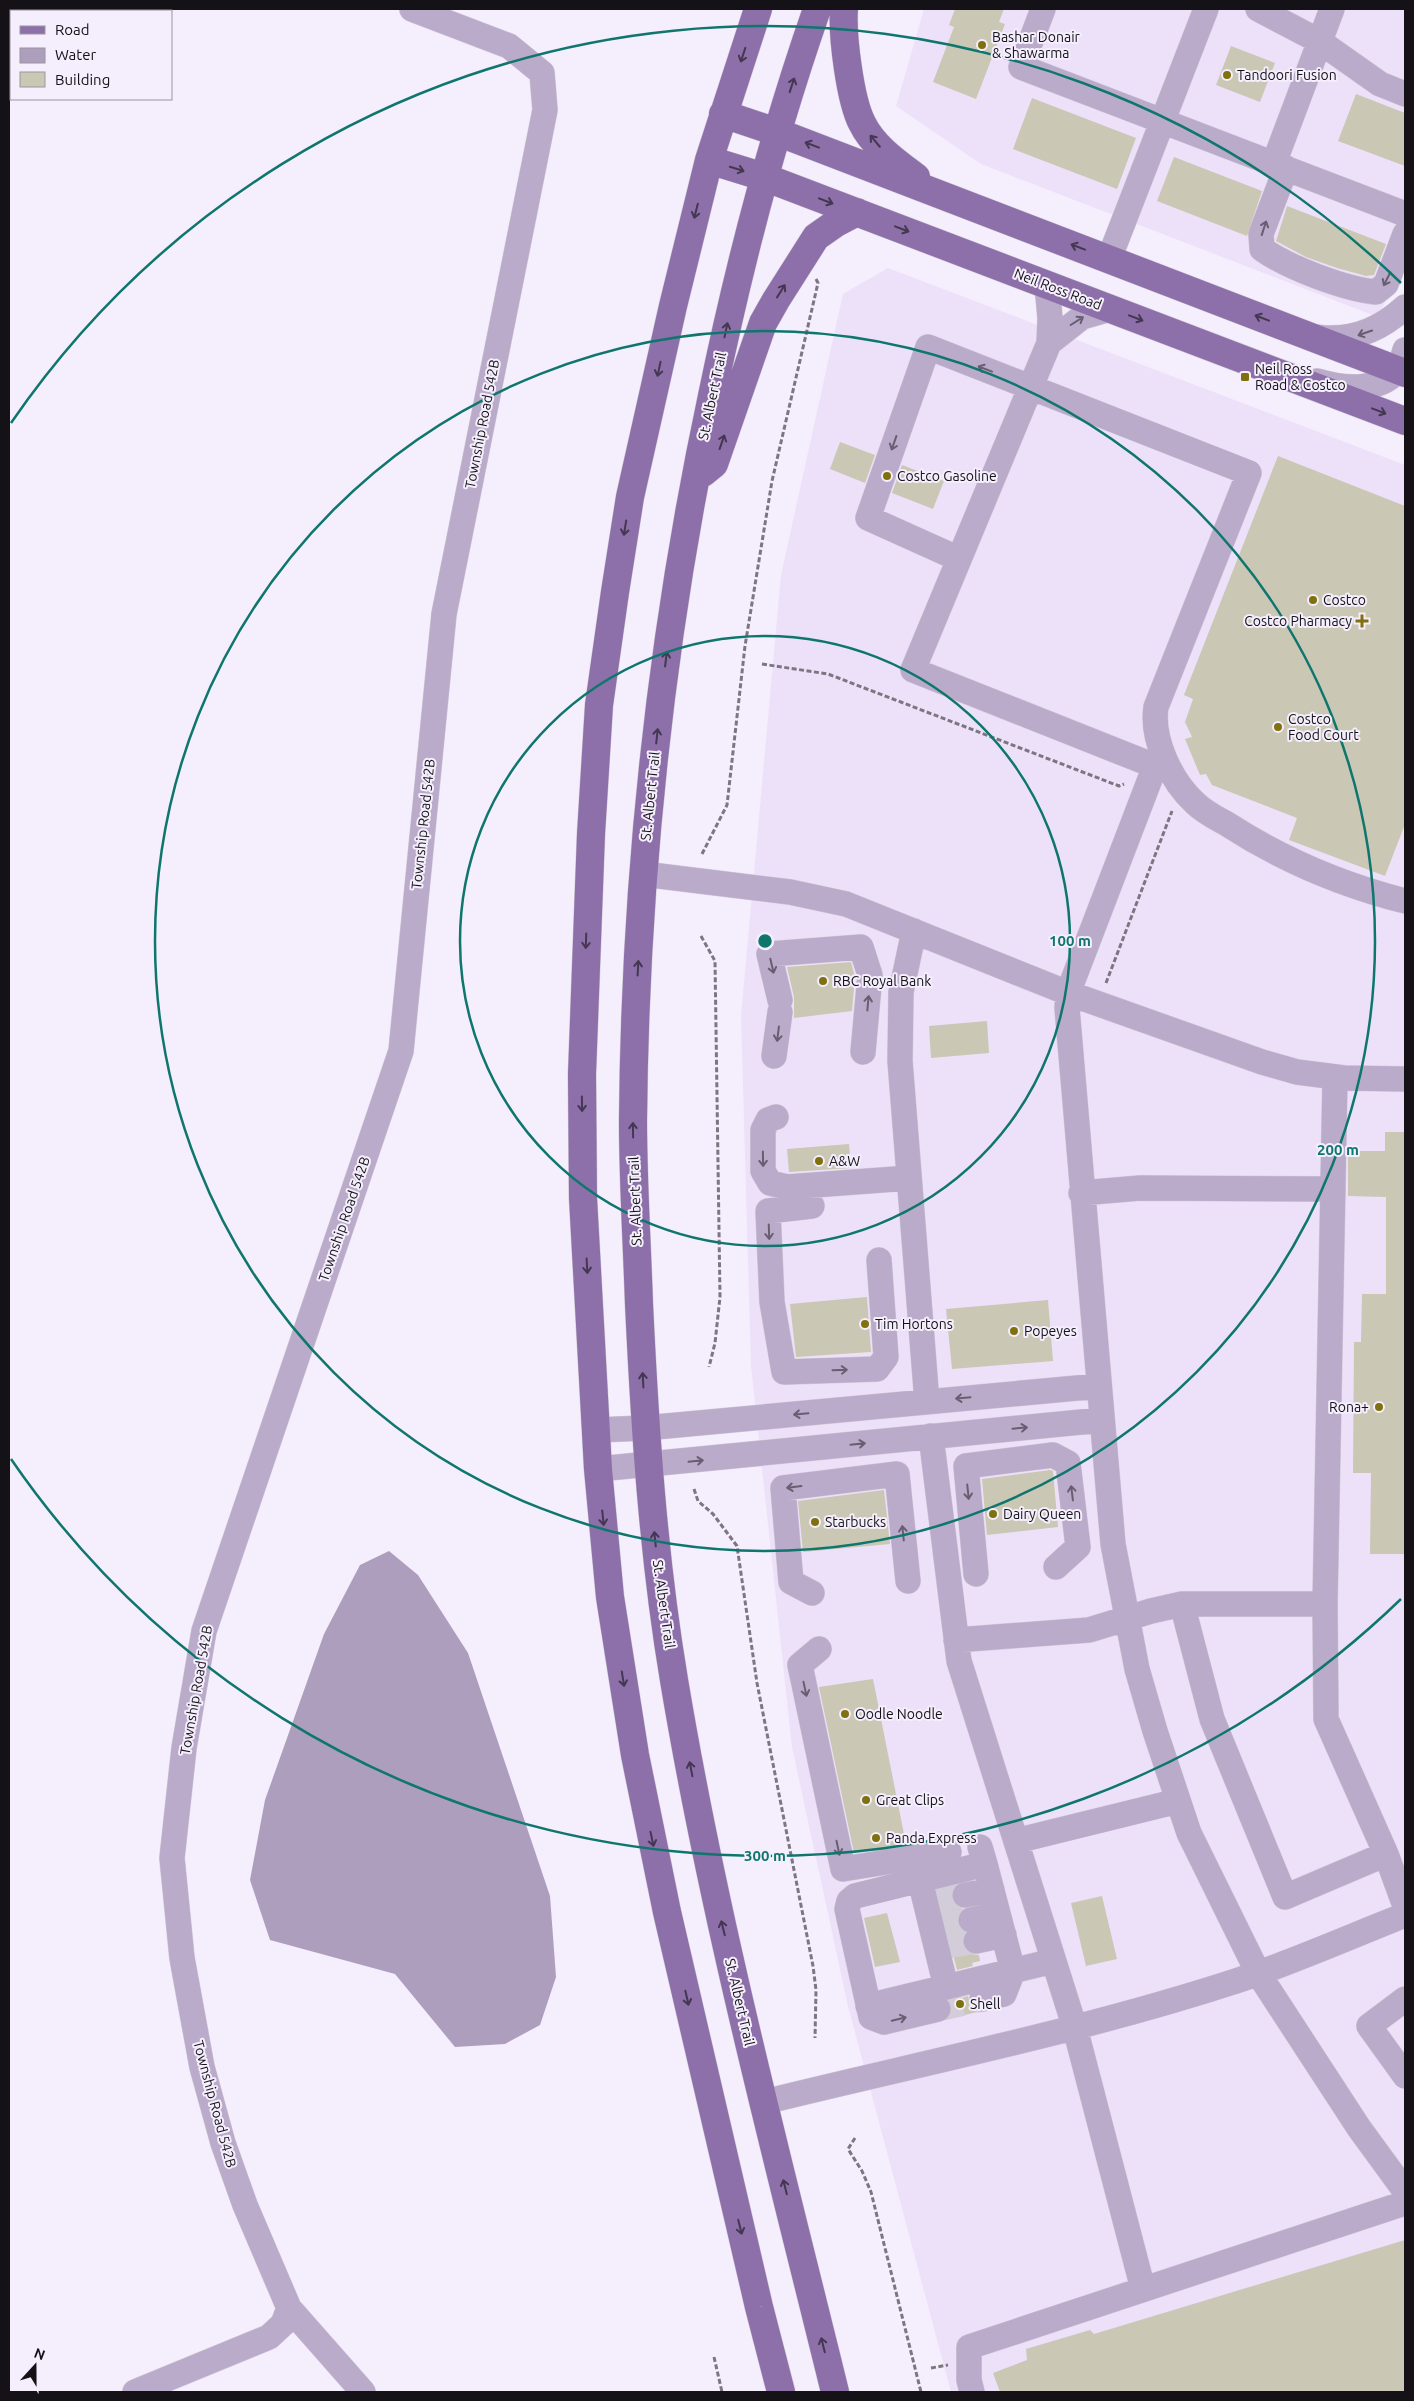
<svg xmlns="http://www.w3.org/2000/svg" width="1414" height="2401" font-family="Ubuntu,sans-serif">
	<rect width="100%" height="100%" fill="#f5eefc"/>
	<path fill="#ede1fa" d="M924 9H1405V259L1378 317 981 164 896 106Z
		M888 268 1405 465V2392H951L848 2006 792 1747 751 1366 741 1016 781 575 843 294Z"/>
	<path fill="#ad9ebd" d="M389 1551 418 1575 468 1653 550 1896 556 1977 540 2025 505 2044 455 2047 395 1974 270 1940 250 1880 265 1800 324 1634 360 1565Z"/>
	<path fill="#cac7b4" d="M955 9H1004L999 22 1005 24 976 99 933 82 954 27 949 25Z
		M1231 46 1275 63 1260 102 1216 85Z
		M1356 94 1405 113V166L1338 141Z
		M1032 98 1136 138 1117 189 1013 149Z
		M1174 157 1262 191 1247 236 1157 201Z
		M1287 206 1386 244 1374 275 1366 276 1337 268 1306 257 1276 241Z
		M840 442 875 455 865 483 830 469Z
		M1278 456 1405 506V824L1385 876 1289 840 1297 818 1212 785 1206 774 1200 775 1185 739 1192 737 1185 722 1193 699 1184 695Z
		M902 465 944 481 933 509 892 493Z
		M851 962 855 977 852 1011 794 1018V997L787 967Z
		M987 1021 989 1053 931 1058 929 1026Z
		M1385 1132H1405V1554H1370L1371 1473H1353L1354 1342H1361L1362 1294H1386V1197L1348 1196V1151H1385Z
		M849 1144 851 1168 789 1172 787 1149Z
		M867 1297 871 1352 796 1357 790 1304Z
		M1048 1300 1053 1361 952 1369 946 1309Z
		M1050 1470 1053 1471 1058 1527 987 1535 982 1479Z
		M884 1490 890 1544 803 1552 798 1501Z
		M873 1679 906 1844 854 1853 819 1687Z
		M954 1886 951 1898 954 1905 962 1909 958 1915 957 1923 965 1933 962 1944 971 1954 979 1955 980 1961 972 1963 973 1966 957 1970 937 1891Z
		M1102 1896 1117 1959 1086 1966 1071 1903Z
		M887 1913 900 1962 875 1967 864 1918Z
		M968 1996 971 2008 977 2012 948 2019 952 2013 950 2001Z
		M1405 2240V2392H1000L993 2373 1027 2360 1026 2349 1090 2330 1094 2334Z"/>
	<g fill="none" stroke-linecap="round" stroke-linejoin="round">
		<path stroke="#d3cdda" stroke-width="25" stroke-dasharray="25 12" stroke-linecap="butt" d="M937 1901 965 1895
			M943 1925 971 1920
			M948 1946 976 1941
			M938 2009 982 1999"/>
		<defs>
			<path id="minor" d="M1043 9 1021 67 1405 214
				M1258 9 1319 41 1380 84 1405 94
				M1274 163 1332 9
				M1286 168 1261 234 1262 249C1287 267 1344 289 1376 292L1386 284 1405 234
				M1109 259 1206 9
				M1047 285 1050 318 1049 343 913 670 1155 766
				M1317 337C1351 342 1380 330 1405 307
				M1049 343 1082 317 1110 309
				M1317 381C1341 388 1377 393 1396 372 1401 367 1403 356 1405 350
				M959 559 868 518 928 347 1249 473 1156 707C1151 739 1171 781 1195 803 1204 812 1216 818 1227 824 1281 859 1342 885 1405 901
				M1164 758 1155 766 1068 993 1067 1008 1113 1544 1137 1669 1155 1731 1189 1833 1258 1973 1359 2128 1405 2191
				M643 874 790 892 846 904 1068 993 1262 1062 1297 1072 1344 1078 1405 1079
				M914 931 901 992 900 1061 927 1402
				M780 1000 769 954 861 947 870 975 863 1052
				M774 1056 780 1012
				M776 1117 768 1120 763 1130V1171L770 1183 787 1187 909 1178
				M1081 1193 1140 1188 1333 1189
				M812 1206 768 1211 772 1302 784 1372 877 1369 886 1357 879 1260
				M596 1430 645 1428 1099 1386
				M931 1436 959 1661 1075 2028 1143 2289
				M598 1469 1102 1420
				M976 1574 966 1466 1053 1455 1068 1463 1078 1547 1056 1567
				M812 1593 791 1582 783 1488 897 1474 908 1581
				M1182 1604 1212 1719 1285 1897 1386 1854 1405 1906
				M1325 1604 1326 1719 1386 1854
				M956 1640 1089 1630 1151 1611 1182 1604H1325L1335 1077
				M819 1649 800 1665 843 1869 949 1852
				M1016 1841 1178 1801
				M920 1880 946 1987
				M965 1895 992 1890
				M971 1920 998 1914
				M976 1941 1004 1935
				M982 1999 1004 1994 1013 1971 985 1864
				M1405 1999 1369 2026 1405 2076
				M868 2006 1053 1961
				M938 2009 884 2022 871 2017 847 1909 849 1901 855 1896 985 1864 980 1847
				M764 2102C922 2063 1082 2031 1236 1981 1293 1962 1349 1937 1405 1915
				M289 2308 363 2392
				M135 2392 269 2337 283 2324 289 2308 245 2205 223 2143 202 2067 182 1958 172 1858 184 1748 204 1631 401 1051 444 614 545 110 542 73 509 46 412 9
				M972 2392 969 2380V2347L1405 2203"/>
			<path id="major" d="M758 9 709 160 673 306 630 497 615 592 599 705 591 834 582 1074 583 1198 598 1469 610 1597 635 1755 667 1912 759 2307 781 2392
				M817 9C773 135 739 265 712 396 661 635 635 878 633 1121 633 1182 637 1243 639 1304 645 1430 653 1555 674 1680 714 1920 777 2156 835 2392
				M844 9C842 35 850 100 862 123 873 146 896 162 916 177
				M723 114 777 132 1405 373
				M709 160 764 177 1405 421
				M703 473 714 464 763 323 776 300 816 237 836 223 857 212"/>
		</defs>
		<use href="#minor" stroke="#d1cbd7" stroke-width="26"/>
		<use href="#major" stroke="#d1cbd7" stroke-width="29"/>
		<path stroke="#7b7680" stroke-width="3" stroke-dasharray="5 2.5" stroke-linecap="butt" d="M762 664 828 674 1119 786 1124 784
			M702 854 727 805 745 646 772 481 818 283 816 279
			M701 936 715 961 720 1297 715 1343 709 1367
			M1106 983 1172 811
			M694 1489 698 1501 713 1514 737 1546 757 1683 813 1966 816 1990 815 2038
			M855 2138 848 2149 862 2171 871 2192 921 2392
			M714 2357 722 2392
			M931 2368 948 2365"/>
		<use href="#minor" stroke="#bbabcb" stroke-width="25"/>
		<use href="#major" stroke="#8d70a9" stroke-width="28"/>
	</g>
	<defs><path id="oneway-shaft" d="M-6 0H5M1.5-3L5.5 0L1.5 3" fill="none" stroke-width="1.6" stroke-linecap="round" stroke-linejoin="round" transform="scale(1.25)"/></defs>
	<g stroke="#443751">
		<use href="#oneway-shaft" transform="translate(743 55) rotate(108)"/>
		<use href="#oneway-shaft" transform="translate(792 85) rotate(-72)"/>
		<use href="#oneway-shaft" transform="translate(875 141) rotate(-130)"/>
		<use href="#oneway-shaft" transform="translate(812 145) rotate(-159)"/>
		<use href="#oneway-shaft" transform="translate(737 169) rotate(17)"/>
		<use href="#oneway-shaft" transform="translate(826 201) rotate(21)"/>
		<use href="#oneway-shaft" transform="translate(696 211) rotate(104)"/>
		<use href="#oneway-shaft" transform="translate(902 229) rotate(21)"/>
		<use href="#oneway-shaft" transform="translate(1078 247) rotate(-159)"/>
		<use href="#oneway-shaft" transform="translate(781 291) rotate(-58)"/>
		<use href="#oneway-shaft" transform="translate(1136 318) rotate(21)"/>
		<use href="#oneway-shaft" transform="translate(1262 318) rotate(-159)"/>
		<use href="#oneway-shaft" transform="translate(726 330) rotate(-78)"/>
		<use href="#oneway-shaft" transform="translate(659 369) rotate(102)"/>
		<use href="#oneway-shaft" transform="translate(1379 411) rotate(21)"/>
		<use href="#oneway-shaft" transform="translate(722 442) rotate(-71)"/>
		<use href="#oneway-shaft" transform="translate(625 528) rotate(99)"/>
		<use href="#oneway-shaft" transform="translate(666 659) rotate(-83)"/>
		<use href="#oneway-shaft" transform="translate(657 736) rotate(-84)"/>
		<use href="#oneway-shaft" transform="translate(586 941) rotate(92)"/>
		<use href="#oneway-shaft" transform="translate(638 968) rotate(-87)"/>
		<use href="#oneway-shaft" transform="translate(582 1104) rotate(89)"/>
		<use href="#oneway-shaft" transform="translate(633 1130) rotate(-91)"/>
		<use href="#oneway-shaft" transform="translate(587 1266) rotate(87)"/>
		<use href="#oneway-shaft" transform="translate(643 1380) rotate(-93)"/>
		<use href="#oneway-shaft" transform="translate(603 1518) rotate(84)"/>
		<use href="#oneway-shaft" transform="translate(655 1539) rotate(-96)"/>
		<use href="#oneway-shaft" transform="translate(623 1679) rotate(81)"/>
		<use href="#oneway-shaft" transform="translate(691 1769) rotate(-101)"/>
		<use href="#oneway-shaft" transform="translate(652 1839) rotate(78)"/>
		<use href="#oneway-shaft" transform="translate(723 1928) rotate(-104)"/>
		<use href="#oneway-shaft" transform="translate(687 1998) rotate(77)"/>
		<use href="#oneway-shaft" transform="translate(785 2187) rotate(-104)"/>
		<use href="#oneway-shaft" transform="translate(740 2227) rotate(76)"/>
		<use href="#oneway-shaft" transform="translate(823 2345) rotate(-104)"/>
	</g>
	<g stroke="#685e71">
		<use href="#oneway-shaft" transform="translate(1264 228) rotate(-72)"/>
		<use href="#oneway-shaft" transform="translate(1387 279) rotate(117)"/>
		<use href="#oneway-shaft" transform="translate(1077 321) rotate(-32)"/>
		<use href="#oneway-shaft" transform="translate(1365 333) rotate(161)"/>
		<use href="#oneway-shaft" transform="translate(985 369) rotate(-159)"/>
		<use href="#oneway-shaft" transform="translate(894 443) rotate(109)"/>
		<use href="#oneway-shaft" transform="translate(772 966) rotate(77)"/>
		<use href="#oneway-shaft" transform="translate(868 1003) rotate(-85)"/>
		<use href="#oneway-shaft" transform="translate(778 1034) rotate(97)"/>
		<use href="#oneway-shaft" transform="translate(763 1159) rotate(89)"/>
		<use href="#oneway-shaft" transform="translate(769 1232) rotate(88)"/>
		<use href="#oneway-shaft" transform="translate(840 1370) rotate(-2)"/>
		<use href="#oneway-shaft" transform="translate(963 1398) rotate(175)"/>
		<use href="#oneway-shaft" transform="translate(801 1414) rotate(175)"/>
		<use href="#oneway-shaft" transform="translate(1020 1428) rotate(-5)"/>
		<use href="#oneway-shaft" transform="translate(858 1444) rotate(-6)"/>
		<use href="#oneway-shaft" transform="translate(696 1461) rotate(-6)"/>
		<use href="#oneway-shaft" transform="translate(794 1487) rotate(173)"/>
		<use href="#oneway-shaft" transform="translate(968 1492) rotate(84)"/>
		<use href="#oneway-shaft" transform="translate(1072 1493) rotate(-97)"/>
		<use href="#oneway-shaft" transform="translate(903 1533) rotate(-96)"/>
		<use href="#oneway-shaft" transform="translate(805 1689) rotate(78)"/>
		<use href="#oneway-shaft" transform="translate(838 1848) rotate(78)"/>
		<use href="#oneway-shaft" transform="translate(899 2019) rotate(-14)"/>
	</g>
	<g fill="none" stroke="#0f766e" stroke-width="2.5">
		<circle cx="765" cy="941" r="305"/>
		<circle cx="765" cy="941" r="610"/>
		<path d="M1401 1599A915 915 0 0 1 11 1459M11 423A915 915 0 0 1 1401 283"/>
	</g>
	<g fill="#7f7010" stroke="#f5eefc" stroke-width="2">
		<circle cx="982" cy="45" r="5"/>
		<circle cx="1227" cy="75" r="5"/>
		<rect x="1240" y="372" width="10" height="10" rx="2.5"/>
		<circle cx="887" cy="476" r="5"/>
		<circle cx="1313" cy="600" r="5"/>
		<path d="M1359.5 613.5h5v5h5v5h-5v5h-5v-5h-5v-5h5z"/>
		<circle cx="1278" cy="727" r="5"/>
		<circle cx="823" cy="981" r="5"/>
		<circle cx="819" cy="1161" r="5"/>
		<circle cx="865" cy="1324" r="5"/>
		<circle cx="1014" cy="1331" r="5"/>
		<circle cx="1379" cy="1407" r="5"/>
		<circle cx="993" cy="1514" r="5"/>
		<circle cx="815" cy="1522" r="5"/>
		<circle cx="845" cy="1714" r="5"/>
		<circle cx="866" cy="1800" r="5"/>
		<circle cx="876" cy="1838" r="5"/>
		<circle cx="960" cy="2004" r="5"/>
	</g>
	<g text-anchor="middle" dominant-baseline="central" stroke-width="4" stroke-linejoin="round" paint-order="stroke">
		<g font-size="14" fill="#141117" stroke="#f5eefc" text-anchor="start">
			<text x="992" y="37">Bashar Donair<tspan x="992" dy="16">&amp; Shawarma</tspan></text>
			<text x="1237" y="75">Tandoori Fusion</text>
			<text x="1255" y="369">Neil Ross<tspan x="1255" dy="16">Road &amp; Costco</tspan></text>
			<text x="897" y="476">Costco Gasoline</text>
			<text x="1323" y="600">Costco</text>
			<text x="1352" y="621" text-anchor="end">Costco Pharmacy</text>
			<text x="1288" y="719">Costco<tspan x="1288" dy="16">Food Court</tspan></text>
			<text x="833" y="981">RBC Royal Bank</text>
			<text x="829" y="1161">A&amp;W</text>
			<text x="875" y="1324">Tim Hortons</text>
			<text x="1024" y="1331">Popeyes</text>
			<text x="1369" y="1407" text-anchor="end">Rona+</text>
			<text x="1003" y="1514">Dairy Queen</text>
			<text x="825" y="1522">Starbucks</text>
			<text x="855" y="1714">Oodle Noodle</text>
			<text x="876" y="1800">Great Clips</text>
			<text x="886" y="1838">Panda Express</text>
			<text x="970" y="2004">Shell</text>
		</g>
		<g font-size="14" fill="#141117" stroke="#f5eefc">
			<text transform="translate(1058 289) rotate(21)">Neil Ross Road</text>
			<text transform="translate(712 396) rotate(-78)">St. Albert Trail</text>
			<text transform="translate(482 424) rotate(-79)">Township Road 542B</text>
			<text transform="translate(650 796) rotate(-84)">St. Albert Trail</text>
			<text transform="translate(423 824) rotate(-84)">Township Road 542B</text>
			<text transform="translate(635 1201) rotate(-92)">St. Albert Trail</text>
			<text transform="translate(344 1219) rotate(-71)">Township Road 542B</text>
			<text transform="translate(664 1604) rotate(82)">St. Albert Trail</text>
			<text transform="translate(196 1690) rotate(-80)">Township Road 542B</text>
			<text transform="translate(740 2002) rotate(77)">St. Albert Trail</text>
			<text transform="translate(215 2104) rotate(75)">Township Road 542B</text>
		</g>
	</g>
	<circle cx="765" cy="941" r="8" fill="#0f766e" stroke="#f5eefc" stroke-width="2.5"/>
	<g font-size="15" text-anchor="middle" font-weight="bold" fill="#0f766e" stroke="#f5eefc" stroke-width="4" stroke-linejoin="round" paint-order="stroke">
		<text x="1070" y="946">100 m</text>
		<text x="1338" y="1155">200 m</text>
		<text x="765" y="1861">300 m</text>
	</g>
	<rect width="1414" height="2401" fill="none" stroke="#141117" stroke-width="20"/>
	<rect x="10" y="10" width="162" height="90" fill="#f5eefc" stroke="#9b96a0"/>
	<rect x="20" y="26" width="25" height="8" fill="#8d70a9" stroke="#9b96a0"/>
	<text x="55" y="35" font-size="15" fill="#141117">Road</text>
	<rect x="20" y="48" width="25" height="15" fill="#ad9ebd" stroke="#9b96a0"/>
	<text x="55" y="60" font-size="15" fill="#141117">Water</text>
	<rect x="20" y="72" width="25" height="15" fill="#cac7b4" stroke="#9b96a0"/>
	<text x="55" y="85" font-size="15" fill="#141117">Building</text>
	<g transform="translate(35 2366) rotate(21)" stroke="#f5eefc" stroke-width="4" paint-order="stroke">
	<path d="M0-4L9 19L0 12L-9 19Z" fill="#141117"/>
	<text y="-8" font-size="14" font-weight="bold" text-anchor="middle" fill="#141117">N</text>
	</g>
</svg>
